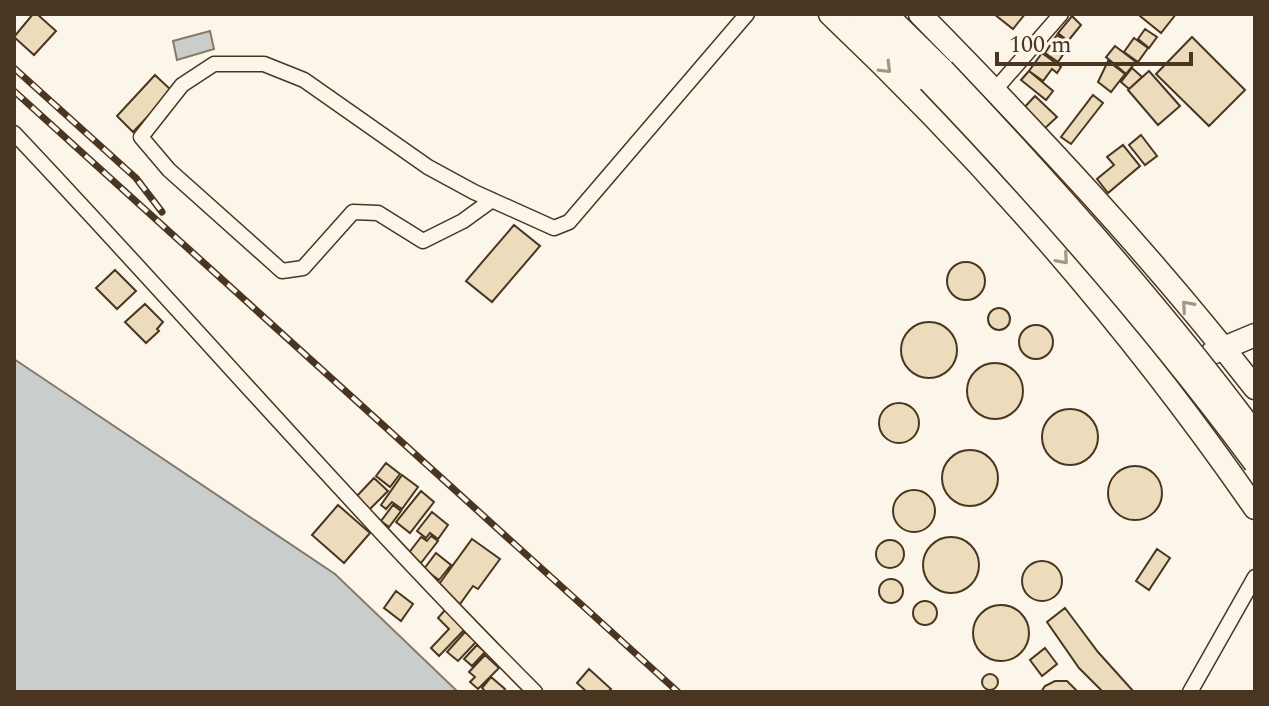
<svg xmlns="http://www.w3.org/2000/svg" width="1269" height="706" font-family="Spectral,serif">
	<rect width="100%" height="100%" fill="#fbf6e9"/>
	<path fill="#c9cecd" stroke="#887966" stroke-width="2" d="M210 31 214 49 177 60 173 41Z
		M14 359 335 574 458 692H14Z"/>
	<path fill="#ecdcbc" stroke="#4a3520" stroke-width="2" d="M33 14H37L56 31 34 55 14 37Z
		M994 14H1025L1013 29Z
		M1141 14H1176L1161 33 1140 16Z
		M1072 16 1081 25 1068 41 1058 33Z
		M1145 29 1157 37 1149 48 1138 39Z
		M1057 35 1070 44 1058 62 1045 53Z
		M1192 37 1245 90 1209 126 1156 74Z
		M1134 38 1148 48 1138 62 1124 52Z
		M1115 46 1136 62 1126 74 1106 57Z
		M1042 53 1061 67 1057 73 1052 69 1043 81 1029 71Z
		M1108 61 1125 74 1111 92 1098 82Z
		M1132 68 1142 77 1129 89 1121 82Z
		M1029 71 1053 91 1046 100 1021 80Z
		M1149 71 1180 106 1158 125 1128 90Z
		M155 75 172 91 133 132 117 116Z
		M1093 95 1103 103 1071 144 1061 137Z
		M1035 96 1057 117 1042 131 1021 111Z
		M1141 135 1157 156 1145 165 1129 145Z
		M1123 145 1140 166 1108 193 1097 179 1114 165 1107 157Z
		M514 225 540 246 492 302 466 281Z
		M947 281a19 19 0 1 1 38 0a19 19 0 1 1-38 0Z
		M115 270 136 291 117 309 96 288Z
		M145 304 163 322 157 329 159 331 146 343 125 322Z
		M988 319a11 11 0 1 1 22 0a11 11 0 1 1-22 0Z
		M901 350a28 28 0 1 1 56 0a28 28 0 1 1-56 0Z
		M1019 342a17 17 0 1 1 34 0a17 17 0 1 1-34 0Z
		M967 391a28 28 0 1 1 56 0a28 28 0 1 1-56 0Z
		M879 423a20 20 0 1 1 40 0a20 20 0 1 1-40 0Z
		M1042 437a28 28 0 1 1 56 0a28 28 0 1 1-56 0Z
		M942 478a28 28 0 1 1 56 0a28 28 0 1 1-56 0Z
		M386 463 400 474 390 487 376 476Z
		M1108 493a27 27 0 1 1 54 0a27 27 0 1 1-54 0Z
		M402 475 418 487 402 509 392 502 386 509 381 505Z
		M374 478 388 491 369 510 356 497Z
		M893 511a21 21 0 1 1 42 0a21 21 0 1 1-42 0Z
		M421 491 434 502 410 533 396 522Z
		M338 505 370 533 344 563 312 535Z
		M393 505 401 511 389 527 381 521Z
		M432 512 448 525 438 539 430 533 426 538 417 531Z
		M431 536 438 541 421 563 408 554 421 537 427 541Z
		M923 565a28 28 0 1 1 56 0a28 28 0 1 1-56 0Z
		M472 539 500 559 478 589 473 586 460 604 437 587Z
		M876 554a14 14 0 1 1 28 0a14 14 0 1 1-28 0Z
		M1157 549 1170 558 1149 590 1136 581Z
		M436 553 451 565 439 580 424 569Z
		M1022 581a20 20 0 1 1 40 0a20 20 0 1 1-40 0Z
		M879 591a12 12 0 1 1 24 0a12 12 0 1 1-24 0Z
		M396 591 413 604 401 621 384 608Z
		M913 613a12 12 0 1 1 24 0a12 12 0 1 1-24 0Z
		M973 633a28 28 0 1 1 56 0a28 28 0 1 1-56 0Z
		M1065 608 1098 652 1134 692H1103L1079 668 1047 622Z
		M445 610 465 629 439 656 431 648 449 629 438 618Z
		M465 632 476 642 458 661 447 652Z
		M477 645 485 652 472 666 464 659Z
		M1045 648 1057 664 1042 676 1030 660Z
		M485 655 499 668 478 689 470 682 475 677 469 672Z
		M589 669 611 689 608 692H587L577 683Z
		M982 682a8 8 0 1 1 16 0a8 8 0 1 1-16 0Z
		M491 677 505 689 503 692H486L482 688Z
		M1055 681H1067L1078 692H1041L1045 686Z"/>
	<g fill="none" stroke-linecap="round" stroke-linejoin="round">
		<defs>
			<path id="minor" d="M994 91 1061 14
				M14 133C189 318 355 512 535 692
				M492 200 463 221 423 241 378 213 353 212 303 268 282 271 169 170 141 137 182 85 214 64H264L304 80 428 167 474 192 554 228 569 222 747 14
				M1190 692 1255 577"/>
			<path id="highway" d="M830 14C988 164 1131 329 1255 508
				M859 14 929 81
				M886 14 943 70
				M920 14C1037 133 1152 256 1255 388
				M1212 353 1255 335"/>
		</defs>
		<use href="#minor" stroke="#4a3520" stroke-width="17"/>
		<use href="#highway" stroke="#4a3520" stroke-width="25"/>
		<use href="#minor" stroke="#fbf6e9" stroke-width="14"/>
		<use href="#highway" stroke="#fbf6e9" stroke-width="22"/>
		<defs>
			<path id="rail" d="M14 68 136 178 162 212
				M14 91 678 692"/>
		</defs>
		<use href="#rail" stroke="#4a3520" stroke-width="7"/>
		<use href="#rail" stroke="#fbf6e9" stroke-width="4" stroke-dasharray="12" stroke-linecap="butt"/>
		<defs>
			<path id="highway-bridge" d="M943 70C1053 186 1160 306 1255 434
				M929 81C1045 202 1155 328 1255 463"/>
		</defs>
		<use href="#highway-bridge" stroke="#4a3520" stroke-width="25" stroke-linecap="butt"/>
		<use href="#highway-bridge" stroke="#fbf6e9" stroke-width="22"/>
	</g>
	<defs><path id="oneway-chevron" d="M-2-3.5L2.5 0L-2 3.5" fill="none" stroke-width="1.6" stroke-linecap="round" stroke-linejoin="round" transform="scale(2)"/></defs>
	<g stroke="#a29684">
		<use href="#oneway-chevron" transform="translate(886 68) rotate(45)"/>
		<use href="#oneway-chevron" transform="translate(1063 259) rotate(49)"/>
		<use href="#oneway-chevron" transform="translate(1187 306) rotate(-131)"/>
	</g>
	<rect width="1269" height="706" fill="none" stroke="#4a3520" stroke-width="32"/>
	<path d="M997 52v12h194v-12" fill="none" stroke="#4a3520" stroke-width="4"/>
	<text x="1009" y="52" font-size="24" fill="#4a3520" stroke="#fbf6e9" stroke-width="6" paint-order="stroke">100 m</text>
</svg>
